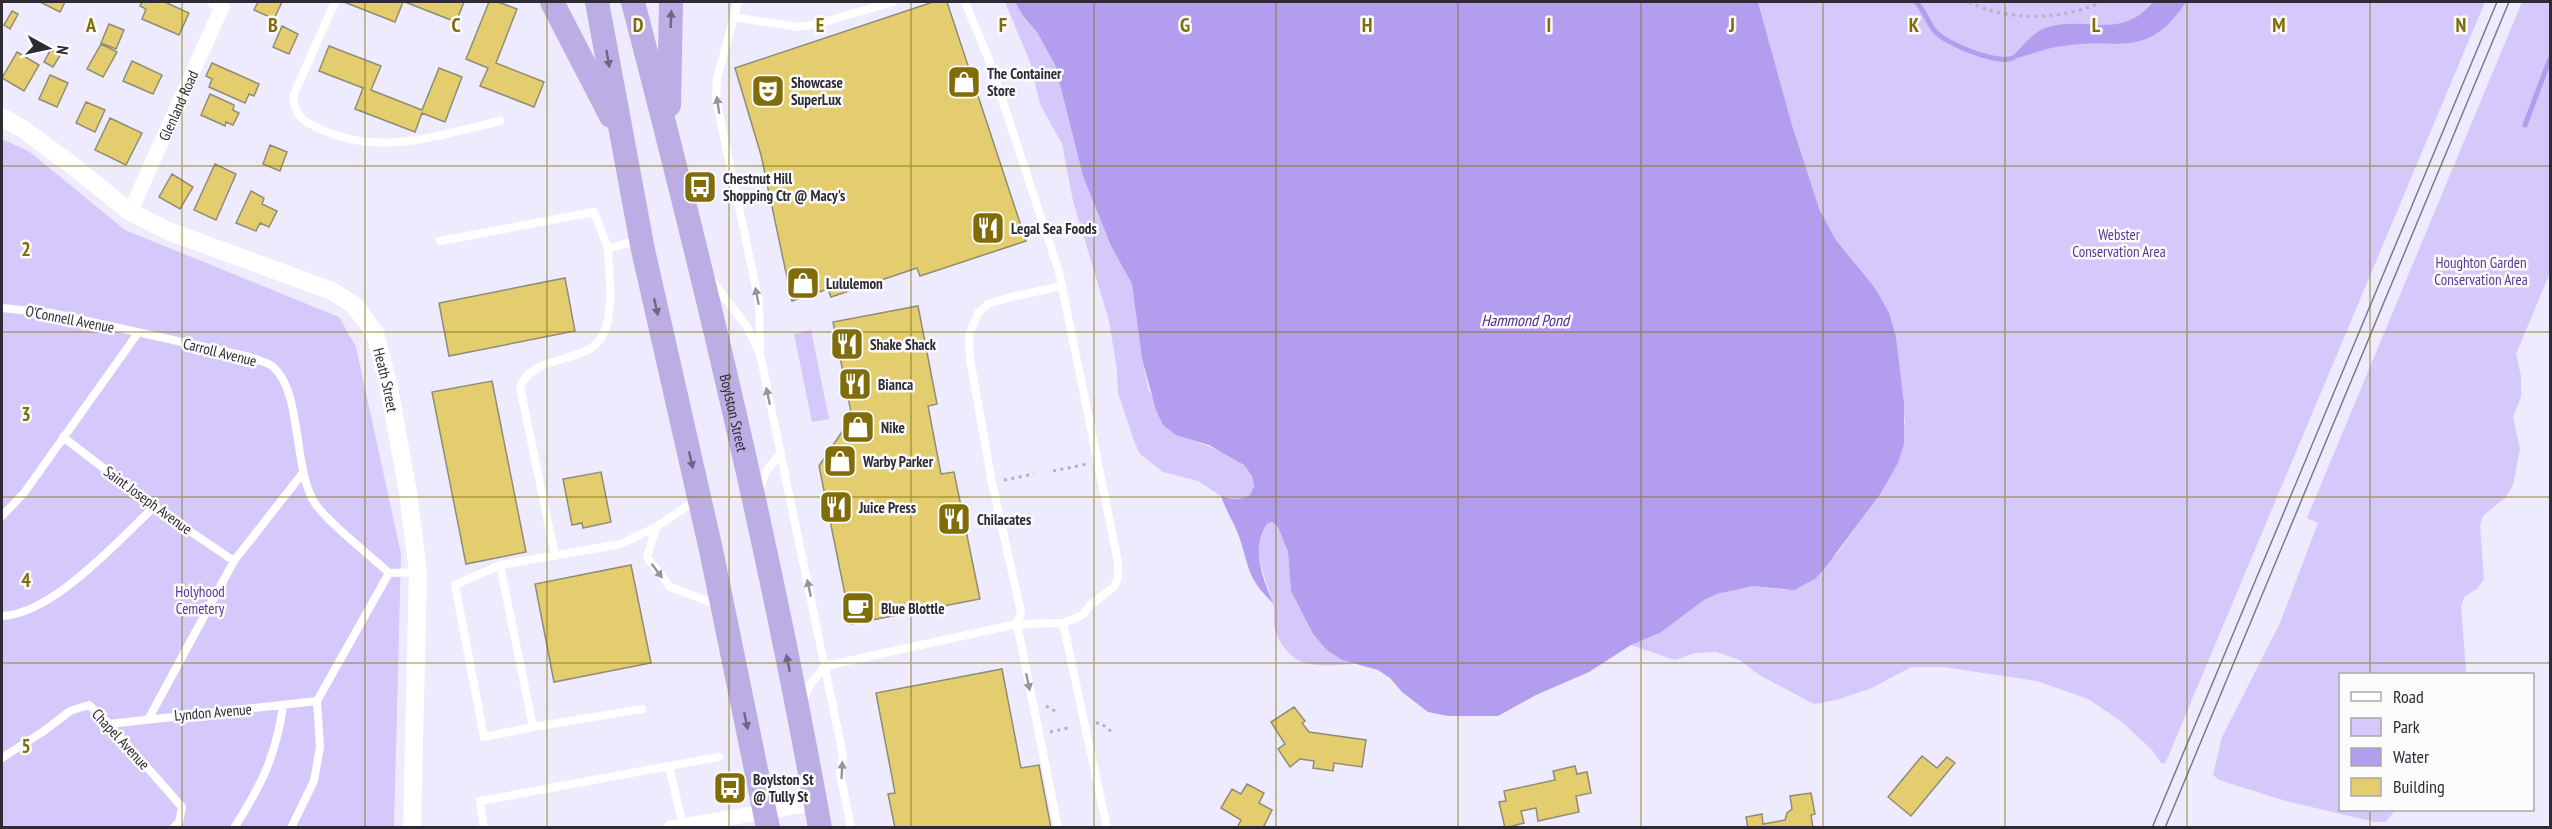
<svg xmlns="http://www.w3.org/2000/svg" width="2552" height="829" font-family="'PT Sans Narrow',sans-serif">
	<rect width="100%" height="100%" fill="#efebff"/>
	<path fill="#d5c9fb" d="M1005 2H1015L1023 16 1037 32 1055 65 1083 176 1111 246 1132 284 1142 359 1149 392 1193 440 1227 454 1244 465 1252 476 1254 486 1250 495 1242 499 1232 500 1221 496 1198 481 1163 472 1140 454 1134 441 1118 393 1117 370 1109 321 1073 201 1062 144 1040 104 1030 62Z
		M1758 2H2485L2165 764 2161 763 2152 750 2122 722 2088 699 2037 681 1943 667H1911L1872 688 1836 700 1814 704 1759 675 1740 660 1716 652 1695 653 1675 660 1631 645 1660 633 1704 600 1717 594 1753 586 1786 590 1836 555 1879 496 1905 423 1896 337 1875 288 1836 240 1820 211 1792 125Z
		M2522 2H2550V273L2516 354 2521 376V397L2513 417 2520 449 2513 485 2506 497 2483 516 2480 525 2484 579 2477 589 2465 596 2461 606 2466 670 2464 674H2340V810H2393V813L2386 822H2375L2286 801 2219 780 2213 775 2222 737 2280 623 2318 523 2307 518Z
		M2 139 30 152 125 230 339 317 356 347 401 554 394 827 2 828Z
		M811 330 829 419 812 422 794 334Z
		M1272 522 1278 527 1288 552 1291 591 1313 634 1342 660 1353 664C1336 665 1314 668 1298 660 1286 653 1274 636 1274 622 1273 616 1275 609 1273 603 1267 578 1248 550 1267 524Z"/>
	<path fill="#b39dee" d="M1015 2H1758L1792 125 1820 211 1836 240 1875 288 1889 313 1896 337 1904 404V444L1898 463 1879 496 1825 568 1815 579 1794 590 1753 586 1717 594 1704 600 1660 633 1631 645 1589 672 1536 695 1498 716H1448L1428 712 1402 692 1390 678 1378 670 1342 660 1327 650 1313 634 1291 591 1288 552 1278 527 1272 522 1267 524C1250 547 1263 581 1274 604 1248 579 1250 571 1240 539 1235 524 1226 511 1221 496 1232 500 1239 501 1250 495L1254 486 1252 476 1244 465 1209 445 1176 435 1163 425 1156 410 1142 359 1132 284 1111 246 1083 176 1055 65 1037 32 1023 16Z
		M2153 2H2186C2147 61 2119 37 2062 46 2044 48 2026 57 2008 60 2020 51 2029 35 2043 29 2084 13 2119 43 2153 2Z"/>
	<g fill="none" stroke-linecap="round" stroke-linejoin="round">
		<path stroke="#b39dee" stroke-width="5" d="M1916 2C1924 10 1927 21 1934 30 1943 43 1998 65 2013 58
			M2525 125 2550 59"/>
	</g>
	<path fill="#e3cd6f" stroke="#918c75" stroke-width="1.5" d="M40 2H65L60 12Z
		M142 2H165L189 13 179 35 142 19 146 9 140 6Z
		M258 2H282L274 19 254 10Z
		M344 2H403L395 22Z
		M405 2H464L456 22Z
		M489 2H498L517 9 496 63 544 82 534 107 480 86 488 68 466 59Z
		M933 2H947L1026 241 920 276 917 268 831 297 828 289 792 301 761 155 735 68Z
		M12 11 18 14 10 29 4 25Z
		M109 24 124 30 116 49 101 43Z
		M282 26 298 34 289 54 273 47Z
		M101 44 117 52 103 77 87 69Z
		M329 46 381 66 371 90 422 110 439 68 462 77 445 122 422 113 415 132 355 109 363 88 319 71Z
		M51 49 61 54 53 67 44 62Z
		M17 52 39 65 24 91 2 78Z
		M132 61 162 75 153 94 123 81Z
		M212 63 259 84 254 96 249 94 245 103 209 87 212 79 206 76Z
		M50 75 68 83 57 107 39 99Z
		M210 94 234 105 233 110 239 113 233 125 226 122 225 126 201 115Z
		M86 102 105 110 95 132 76 123Z
		M110 118 142 133 126 165 95 150Z
		M270 145 287 152 280 171 263 164Z
		M215 164 236 174 216 220 194 210Z
		M172 174 193 187 180 209 159 197Z
		M251 191 264 198 262 204 277 211 269 227 260 223 256 231 236 223Z
		M565 278 575 331 449 356 439 303Z
		M918 306 937 404 928 406 941 474 954 472 980 599 851 624 819 466 852 417 833 322Z
		M492 381 526 552 466 564 432 392Z
		M601 472 611 522 583 528 582 523 572 525 563 479Z
		M631 565 651 663 554 682 535 584Z
		M1002 669 1021 768 1039 765 1051 828H895L888 794 895 793 876 693Z
		M1294 707 1305 721 1302 723 1309 732 1366 740 1362 767 1334 763 1333 771 1313 768 1314 761 1300 759 1290 767 1278 749 1285 744 1271 722Z
		M1922 756 1937 768 1947 757 1955 763 1911 816 1888 797Z
		M1575 766 1577 774 1587 772 1591 793 1576 796 1579 812 1538 821 1536 808 1521 811 1524 823 1505 828 1499 802 1506 801 1504 791 1555 780 1553 771Z
		M1247 784 1264 793 1259 803 1272 810 1263 828H1237L1241 820 1221 808 1232 789 1241 794Z
		M1811 793 1815 814 1811 815 1813 828H1748L1746 817 1762 814 1763 824 1785 820 1787 813 1792 809 1790 796Z"/>
	<g fill="none" stroke-linecap="round" stroke-linejoin="round">
		<path stroke="#b3b0c0" stroke-width="3" stroke-dasharray="3 4.5" stroke-linecap="butt" d="M1969 2C2008 22 2063 20 2102 2
			M1053 471 1087 464
			M1004 480 1034 474
			M1046 706 1055 711
			M1096 723H1101L1114 734
			M1050 732 1072 727"/>
		<path stroke="#fff" stroke-width="8" d="M335 2 294 94C292 112 302 121 318 128 380 158 437 135 500 121
			M738 2 717 78 716 99 759 302 760 350
			M734 17 797 27 817 24 893 2
			M440 241 594 212 608 248 637 241
			M713 282 747 327 760 354 843 755 840 773 851 828
			M2 308 51 313 250 357C256 360 267 362 272 366 302 390 293 464 313 500 323 519 371 556 389 573L317 701 320 747 314 781 291 828
			M63 437 154 507 234 561
			M759 490 767 470 781 453
			M696 500 656 527 647 557 670 587 718 605
			M2 516 24 493 138 333
			M555 556 520 387C534 351 591 367 605 331 614 306 609 273 608 248
			M500 565 455 585 484 737 533 727
			M389 573 418 572
			M2 616C53 614 118 541 154 507
			M1063 623 1107 828
			M804 700 809 686 825 666 1017 624 1063 623 1074 619 1084 614 1089 606 1114 587 1118 578V562L1059 272 989 60 965 2
			M642 709 533 727 500 565 621 544 656 527
			M149 718 234 561 302 474
			M109 724 317 701
			M2 758 44 731 70 711 89 705 109 724 182 807 179 822 173 828
			M669 766 719 757
			M234 828C261 786 276 756 283 706
			M484 828 480 801 669 766 683 826
			M1058 828 1017 624 1021 612 992 483 970 359 969 335 978 313 988 304 1011 297 1062 286"/>
		<g stroke="#fff" stroke-width="15">
			<path id="s1" d="M130 212 222 7 215 2"/>
			<path d="M671 828 815 803"/>
		</g>
		<path stroke="#fff" stroke-width="18" id="s2" d="M2 117 23 129 73 166 130 212 168 231 332 291 354 305 375 333 389 388 408 493 418 572 412 828"/>
		<g stroke="#bcaee4" stroke-width="24">
			<path d="M552 2 611 116"/>
			<path d="M597 2 643 250 711 550 768 828"/>
			<path id="s3" d="M633 2C704 275 770 549 820 828"/>
			<path d="M669 105 671 2"/>
		</g>
		<path stroke="#7c7987" stroke-width="1.5" d="M2152 828 2497 2
			M2165 828 2509 2"/>
	</g>
	<defs><path id="oneway-solid" d="M-6-.8H1V-3.2L6.5 0L1 3.2V.8H-6Z" transform="scale(1.5)"/></defs>
	<g fill="#6e6684">
		<use href="#oneway-solid" transform="translate(671 19) rotate(-88)"/>
		<use href="#oneway-solid" transform="translate(608 59) rotate(80)"/>
		<use href="#oneway-solid" transform="translate(656 307) rotate(77)"/>
		<use href="#oneway-solid" transform="translate(691 460) rotate(77)"/>
		<use href="#oneway-solid" transform="translate(788 663) rotate(-101)"/>
		<use href="#oneway-solid" transform="translate(746 721) rotate(78)"/>
	</g>
	<g fill="#96959a">
		<use href="#oneway-solid" transform="translate(718 105) rotate(-98)"/>
		<use href="#oneway-solid" transform="translate(757 296) rotate(-101)"/>
		<use href="#oneway-solid" transform="translate(768 396) rotate(-102)"/>
		<use href="#oneway-solid" transform="translate(657 571) rotate(53)"/>
		<use href="#oneway-solid" transform="translate(809 588) rotate(-102)"/>
		<use href="#oneway-solid" transform="translate(1028 682) rotate(78)"/>
		<use href="#oneway-solid" transform="translate(842 770) rotate(-87)"/>
	</g>
	<path fill="none" stroke="#806d09" stroke-width="1.5" stroke-opacity="0.55" d="M182 2V828M365 2V828M547 2V828M729 2V828M911 2V828M1094 2V828M1276 2V828M1458 2V828M1641 2V828M1823 2V828M2005 2V828M2187 2V828M2370 2V674M2 166H2550M2 332H2550M2 497H2550M2 663H2550M2370 810V828"/>
	<defs>
		<symbol id="shop-square" viewBox="-11 -11 22 22"><rect x="-9" y="-9" width="18" height="18" rx="4" fill="#806d09" stroke="#fbfbfb"/><path d="M-5-2.5h2.3a2.7 3.5 0 0 1 5.4 0H5L5.5 6h-11ZM-1.5-2.5h3a1.5 2.3 0 0 0-3 0Z" fill="#fff"/></symbol>
		<symbol id="theatre-square" viewBox="-11 -11 22 22"><rect x="-9" y="-9" width="18" height="18" rx="4" fill="#806d09" stroke="#fbfbfb"/><path d="M-5-5.5Q0-4 5-5.5V0Q5 5 0 6Q-5 5-5 0ZM-3.3-2.5H-1v1.5H-3.3ZM1-2.5H3.3v1.5H1ZM-2.8 1Q0 5.5 2.8 1Z" fill="#fff"/></symbol>
		<symbol id="bus-square" viewBox="-11 -11 22 22"><rect x="-9" y="-9" width="18" height="18" rx="4" fill="#806d09" stroke="#fbfbfb"/><path d="M-5-6H5V4H4V6H2V4H-2V6H-4V4H-5ZM-3.5-4V0h7V-4ZM-3.5 1.2v1.5H-2V1.2ZM2 1.2v1.5H3.5V1.2Z" fill="#fff"/></symbol>
		<symbol id="restaurant-square" viewBox="-11 -11 22 22"><rect x="-9" y="-9" width="18" height="18" rx="4" fill="#806d09" stroke="#fbfbfb"/><path d="M-5-6h1v4h1v-4h1v4h1v-4h1v5L-1.5 .5V6h-2V.5L-5-1ZM5-6V6H3V1.5H1.5Q1.5-4 5-6Z" fill="#fff"/></symbol>
		<symbol id="cafe-square" viewBox="-11 -11 22 22"><rect x="-9" y="-9" width="18" height="18" rx="4" fill="#806d09" stroke="#fbfbfb"/><path d="M-5.5-4.5H6V0H3Q3 3.5 0 3.5H-2.5Q-5.5 3.5-5.5 0ZM3-3.2v2h1.7v-2ZM-6 4.5H4V6H-6Z" fill="#fff"/></symbol>
	</defs>
	<g fill-rule="evenodd">
		<use href="#shop-square" x="945" y="63" width="38" height="38"/>
		<use href="#theatre-square" x="749" y="72" width="38" height="38"/>
		<use href="#bus-square" x="681" y="168" width="38" height="38"/>
		<use href="#restaurant-square" x="969" y="209" width="38" height="38"/>
		<use href="#shop-square" x="784" y="264" width="38" height="38"/>
		<use href="#restaurant-square" x="828" y="325" width="38" height="38"/>
		<use href="#restaurant-square" x="836" y="365" width="38" height="38"/>
		<use href="#shop-square" x="839" y="408" width="38" height="38"/>
		<use href="#shop-square" x="821" y="442" width="38" height="38"/>
		<use href="#restaurant-square" x="817" y="488" width="38" height="38"/>
		<use href="#restaurant-square" x="935" y="500" width="38" height="38"/>
		<use href="#cafe-square" x="839" y="589" width="38" height="38"/>
		<use href="#bus-square" x="711" y="769" width="38" height="38"/>
	</g>
	<g text-anchor="middle" dominant-baseline="central" stroke-width="5" stroke-linejoin="round" paint-order="stroke">
		<g font-size="15" font-weight="bold" fill="#2e2b35" stroke="#fbfbfb" text-anchor="start">
			<text x="987" y="73">The Container<tspan x="987" dy="17">Store</tspan></text>
			<text x="791" y="82">Showcase<tspan x="791" dy="17">SuperLux</tspan></text>
			<text x="723" y="178">Chestnut Hill<tspan x="723" dy="17">Shopping Ctr @ Macy's</tspan></text>
			<text x="1011" y="228">Legal Sea Foods</text>
			<text x="826" y="283">Lululemon</text>
			<text x="870" y="344">Shake Shack</text>
			<text x="878" y="384">Bianca</text>
			<text x="881" y="427">Nike</text>
			<text x="863" y="461">Warby Parker</text>
			<text x="859" y="507">Juice Press</text>
			<text x="977" y="519">Chilacates</text>
			<text x="881" y="608">Blue Blottle</text>
			<text x="753" y="779">Boylston St<tspan x="753" dy="17">@ Tully St</tspan></text>
		</g>
		<g font-size="15" fill="#2e2b35" stroke="#fbfbfb">
			<text stroke="none"><textPath href="#s1" startOffset="117">Glenland Road</textPath></text>
			<text transform="translate(70 319) rotate(11)">O'Connell Avenue</text>
			<text transform="translate(220 352) rotate(14)">Carroll Avenue</text>
			<text stroke="none"><textPath href="#s2" startOffset="486">Heath Street</textPath></text>
			<text stroke="none"><textPath href="#s3" startOffset="423">Boylston Street</textPath></text>
			<text transform="translate(148 500) rotate(36)">Saint Joseph Avenue</text>
			<text transform="translate(213 712) rotate(-5)">Lyndon Avenue</text>
			<text transform="translate(121 739) rotate(47)">Chapel Avenue</text>
		</g>
		<g font-size="15" fill="#5a3896" stroke="#fbfbfb">
			<text x="2119" y="234">Webster<tspan x="2119" dy="17">Conservation Area</tspan></text>
			<text x="2481" y="262">Houghton Garden<tspan x="2481" dy="17">Conservation Area</tspan></text>
			<text x="200" y="591">Holyhood<tspan x="200" dy="17">Cemetery</tspan></text>
		</g>
		<g font-size="16" font-style="italic" fill="#4d2a87" stroke="#fbfbfb">
			<text x="1525" y="320">Hammond Pond</text>
		</g>
	</g>
	<g font-size="20" text-anchor="middle" font-weight="bold" fill="#806d09" stroke="#fbfbfb" stroke-width="5" stroke-linejoin="round" paint-order="stroke">
		<text x="91" y="32">A</text>
		<text x="273" y="32">B</text>
		<text x="456" y="32">C</text>
		<text x="638" y="32">D</text>
		<text x="820" y="32">E</text>
		<text x="1003" y="32">F</text>
		<text x="1185" y="32">G</text>
		<text x="1367" y="32">H</text>
		<text x="1549" y="32">I</text>
		<text x="1732" y="32">J</text>
		<text x="1914" y="32">K</text>
		<text x="2096" y="32">L</text>
		<text x="2279" y="32">M</text>
		<text x="2461" y="32">N</text>
		<text x="26" y="256">2</text>
		<text x="26" y="421">3</text>
		<text x="26" y="587">4</text>
		<text x="26" y="753">5</text>
	</g>
	<rect width="2552" height="829" fill="none" stroke="#2e2b35" stroke-width="6"/>
	<rect x="2339" y="673" width="195" height="138" fill="#fbfbfb" stroke="#a9a8ac" stroke-width="1.5"/>
	<rect x="2351" y="692" width="30" height="9" fill="#ffffff" stroke="#a9a8ac" stroke-width="1.5"/>
	<text x="2393" y="703" font-size="18" fill="#2e2b35">Road</text>
	<rect x="2351" y="718" width="30" height="18" fill="#d5c9fb" stroke="#a9a8ac" stroke-width="1.5"/>
	<text x="2393" y="733" font-size="18" fill="#2e2b35">Park</text>
	<rect x="2351" y="748" width="30" height="18" fill="#b39dee" stroke="#a9a8ac" stroke-width="1.5"/>
	<text x="2393" y="763" font-size="18" fill="#2e2b35">Water</text>
	<rect x="2351" y="778" width="30" height="18" fill="#e3cd6f" stroke="#a9a8ac" stroke-width="1.5"/>
	<text x="2393" y="793" font-size="18" fill="#2e2b35">Building</text>
	<g transform="translate(48 48) rotate(98)" stroke="#fbfbfb" stroke-width="4.5" paint-order="stroke">
	<path d="M0-4.5L10 22L0 15L-10 22Z" fill="#2e2b35"/>
	<text y="-9" font-size="16" font-weight="bold" text-anchor="middle" fill="#2e2b35">N</text>
	</g>
</svg>
